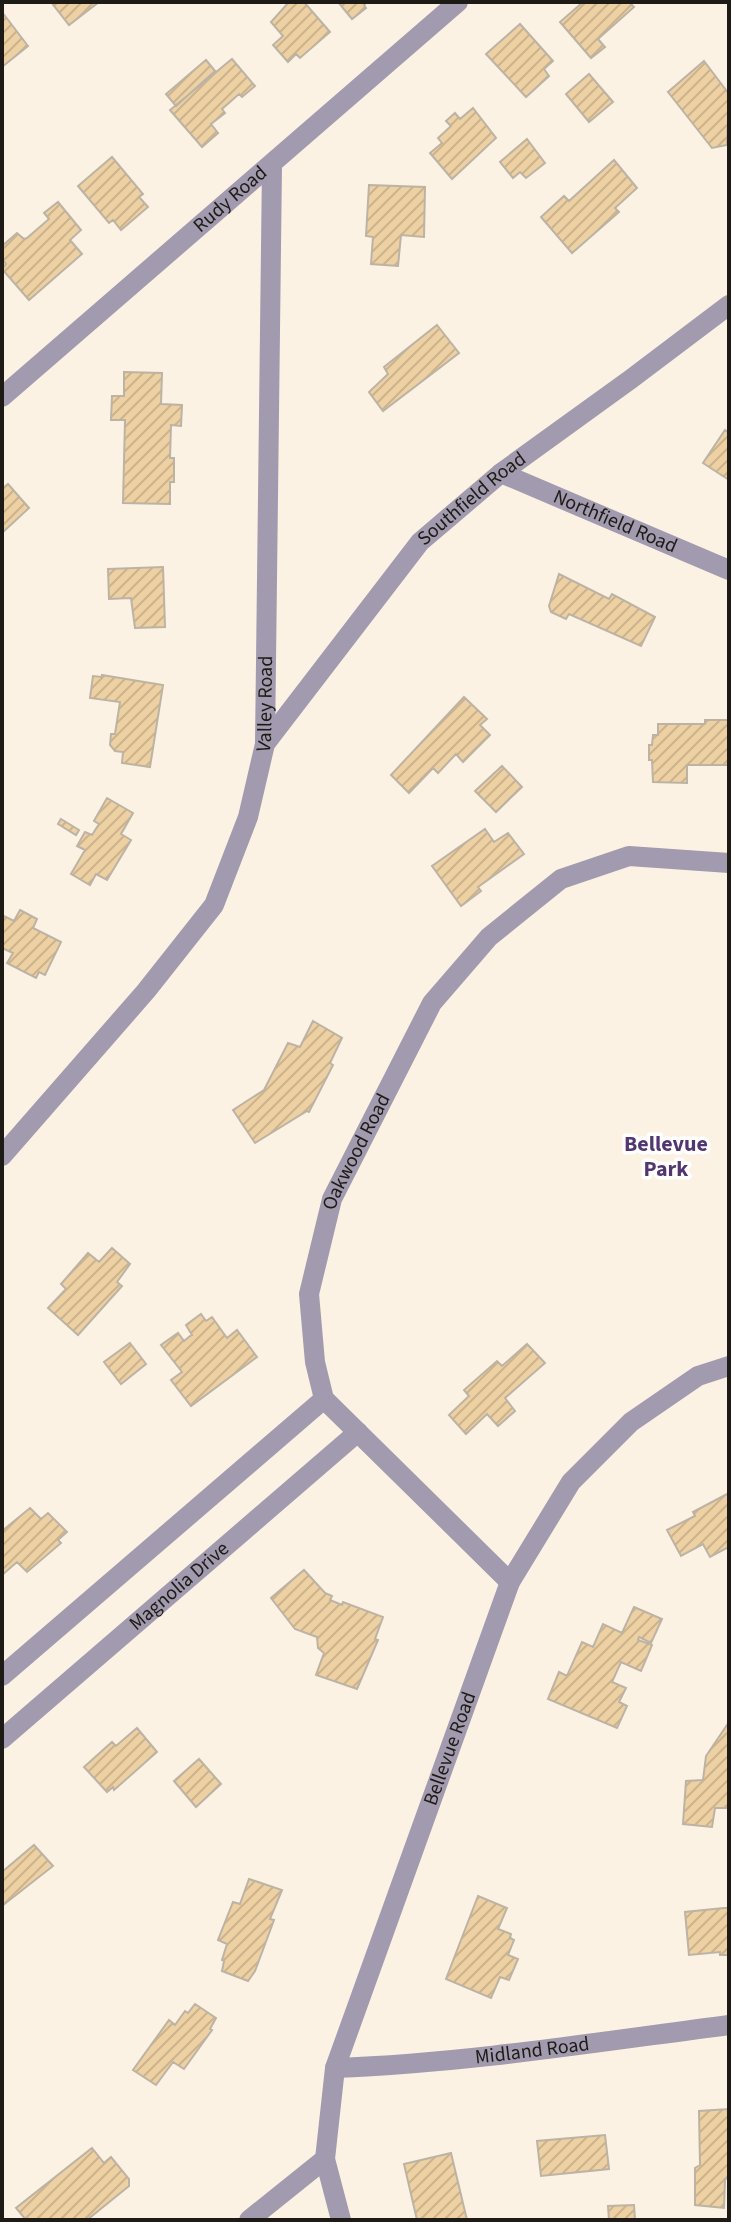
<svg xmlns="http://www.w3.org/2000/svg" width="731" height="2222" font-family="'Source Sans 3',sans-serif">
	<defs>
		<pattern id="building-hatch" width="6" height="6" patternUnits="userSpaceOnUse" patternTransform="scale(2)"><rect width="6" height="6" fill="#eed1a3"/><path d="M-1 1l2-2M0 6l6-6M5 7l2-2" fill="none" stroke="#ccb38c"/></pattern>
	</defs>
	<rect width="100%" height="100%" fill="#fbf2e3"/>
	<path fill="url(#building-hatch)" stroke="#bcb3a5" stroke-width="2" d="M51 2H99L69 25Z
		M289 2H304L330 32 300 58 296 54 288 62 273 45 283 36 271 22Z
		M338 2H367L364 5 366 8 352 19Z
		M583 2H629L634 7 598 39 605 47 591 58 560 22Z
		M2 12 28 46 2 67Z
		M520 24 553 61 544 69 549 76 526 97 486 54Z
		M232 59 255 86 242 97 239 94 222 109 225 113 211 124 218 133 202 147 170 110Z
		M206 60 215 71 176 106 166 94Z
		M704 61 729 94 727 145 712 148 668 92Z
		M589 74 613 102 589 122 566 94Z
		M473 108 496 138 452 179 430 153 442 143 438 138 451 126 446 121 455 113 460 119Z
		M527 139 545 163 526 178 520 172 513 178 500 162Z
		M112 157 143 194 139 197 148 207 121 230 113 220 109 223 78 186Z
		M614 160 637 188 615 208 619 212 572 253 541 217 564 196 569 201Z
		M369 185 425 187 424 237 401 235 398 266 371 264 373 237 366 236Z
		M58 202 81 230 70 240 82 254 29 300 2 269 6 264 2 259V246L17 233 24 239 27 238 49 219 44 213Z
		M437 325 459 353 383 411 369 392 388 374 384 367Z
		M124 372 162 373 161 404 182 405 181 426 171 425 170 458H174V482H170V504L123 503 125 420H111L112 396H124Z
		M725 430 729 433V480L703 463Z
		M8 484 29 508 2 533V489Z
		M163 567 165 627 135 628 131 598 109 599 108 569Z
		M559 574 609 599 612 594 655 617 641 646 569 614 566 619 551 612 549 606Z
		M102 675 163 685 150 767 122 763 123 752 115 751 110 745 111 734H115L120 702 90 698 93 676 102 677Z
		M464 697 487 719 480 725 490 735 463 762 456 754 438 773 433 768 409 793 391 775Z
		M705 720H729V765H687V783L653 782 652 760H649V745H652L653 735H658V724H705Z
		M502 766 522 787 496 812 475 791Z
		M107 798 133 813 121 834 131 840 107 880 96 874 90 885 71 874 85 850 77 846 85 832 92 835 99 824 94 821Z
		M61 819 79 830 76 835 58 824Z
		M485 829 494 842 508 833 524 854 478 887 481 891 461 906 432 866Z
		M20 910 37 919 33 928 61 942 45 975 39 972 36 978 7 963 13 953 2 948V915L14 921Z
		M313 1021 342 1038 330 1063 333 1065 309 1112 307 1111 255 1143 233 1110 264 1090 288 1043 300 1047Z
		M112 1248 130 1264 117 1282 122 1286 78 1335 48 1308 66 1289 61 1284 88 1253 99 1262Z
		M201 1314 206 1321 212 1317 227 1338 237 1330 257 1357 191 1406 171 1380 182 1372 161 1345 178 1333 184 1341 190 1336 192 1335 186 1325Z
		M130 1343 146 1364 121 1384 104 1362Z
		M527 1344 545 1363 505 1398 515 1411 498 1426 487 1414 466 1434 449 1415 469 1396 464 1390 497 1361 502 1366Z
		M729 1493V1547L710 1557 703 1544 681 1556 667 1530 695 1516 693 1512Z
		M30 1508 41 1519 48 1513 67 1532 58 1540 61 1543 27 1572 17 1562 2 1575V1531Z
		M304 1570 325 1593 332 1596 330 1600 342 1605 343 1602 383 1617 375 1639 378 1640 357 1689 316 1675 324 1653 318 1648 317 1637 295 1629 271 1598Z
		M634 1607 662 1619 651 1643 639 1637 638 1640 652 1645 641 1671 621 1662 612 1682 626 1688 619 1702 627 1706 617 1728 548 1699 559 1672 567 1676 582 1642 593 1647 603 1624 622 1633Z
		M729 1722V1808H715L712 1827 683 1824 686 1781 703 1780 706 1756Z
		M137 1728 157 1752 114 1790 113 1787 107 1792 84 1767 112 1742 116 1746Z
		M199 1759 221 1784 196 1807 174 1781Z
		M34 1845 53 1866 2 1906V1872Z
		M249 1879 282 1890 270 1919 274 1920 255 1971 248 1981 222 1971 224 1961 222 1960 227 1944 218 1940 233 1902 240 1904Z
		M478 1896 507 1908 498 1929 511 1934 510 1938 514 1940 508 1955 518 1959 509 1980 500 1977 491 1998 446 1979Z
		M724 1908H729V1955H720V1952L689 1955 685 1912Z
		M195 2004 216 2018 210 2029 212 2030 184 2069 173 2062 156 2085 133 2070 169 2020 175 2025 185 2011 188 2013Z
		M729 2109V2178L725 2179 724 2208 695 2205V2168L700 2165 699 2111Z
		M605 2135 609 2169 541 2176 537 2141Z
		M92 2148 104 2163 111 2157 129 2179V2186L87 2220H26L16 2208Z
		M451 2153 467 2220H417L404 2164Z
		M634 2205 635 2220H609L608 2206Z"/>
	<g fill="none" stroke-linecap="round" stroke-linejoin="round">
		<g stroke="#a29aae" stroke-width="20">
			<path id="s1" d="M2 397 458 2"/>
			<path id="s2" d="M501 473 729 570"/>
			<path id="s3" d="M265 744 420 542 501 473 631 379 729 305"/>
			<path id="s4" d="M2 1156 146 991 214 905 248 817 265 744 272 165"/>
			<path id="s5" d="M510 1582 324 1399 315 1362 309 1294 332 1199 432 1003 489 937 561 879 629 856 729 863"/>
			<path d="M2 1676 324 1399"/>
			<path id="s6" d="M2 1739 358 1432"/>
			<path id="s7" d="M335 2068C467 2063 598 2042 729 2025"/>
			<path d="M249 2220 325 2159"/>
			<path id="s8" d="M341 2220 325 2159 335 2068 510 1582 571 1482 631 1422 698 1376 729 1366"/>
		</g>
	</g>
	<g text-anchor="middle" dominant-baseline="central" stroke-width="7" stroke-linejoin="round" paint-order="stroke">
		<g font-size="20" fill="#1e1b16" stroke="#fff">
			<text stroke="none"><textPath href="#s1" startOffset="302">Rudy Road</textPath></text>
			<text stroke="none"><textPath href="#s3" startOffset="322">Southfield Road</textPath></text>
			<text stroke="none"><textPath href="#s2" startOffset="124">Northfield Road</textPath></text>
			<text stroke="none"><textPath href="#s4" startOffset="538">Valley Road</textPath></text>
			<text stroke="none"><textPath href="#s5" startOffset="518">Oakwood Road</textPath></text>
			<text stroke="none"><textPath href="#s6" startOffset="234">Magnolia Drive</textPath></text>
			<text stroke="none"><textPath href="#s8" startOffset="494">Bellevue Road</textPath></text>
			<text stroke="none"><textPath href="#s7" startOffset="198">Midland Road</textPath></text>
		</g>
		<g font-size="22" font-weight="bold" fill="#523670" stroke="#fff">
			<text x="666" y="1144">Bellevue<tspan x="666" dy="25">Park</tspan></text>
		</g>
	</g>
	<rect width="731" height="2222" fill="none" stroke="#1e1b16" stroke-width="8"/>
</svg>
